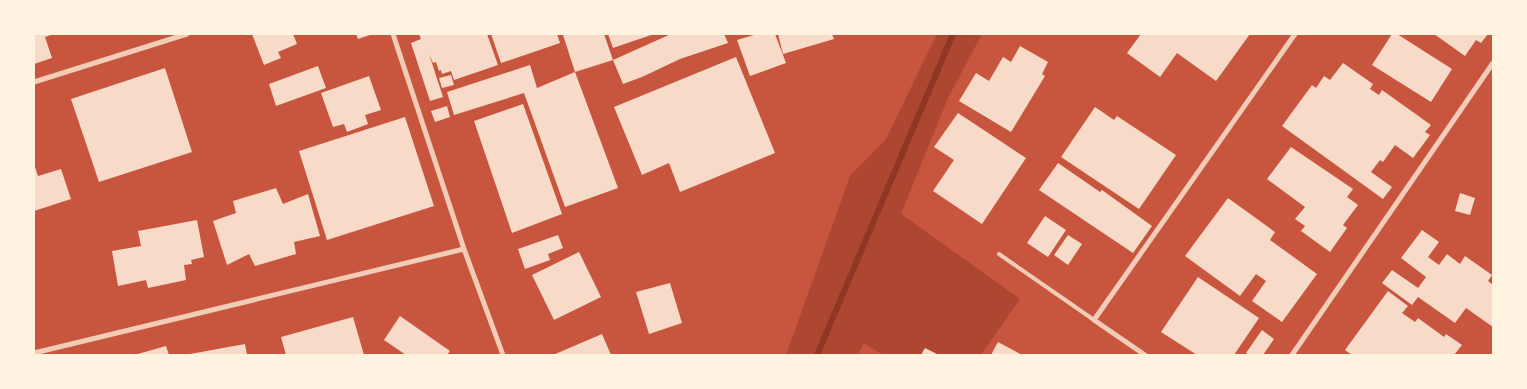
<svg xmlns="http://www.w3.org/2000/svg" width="1527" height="389" font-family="Mulish,sans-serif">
	<rect width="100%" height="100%" fill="#c8553d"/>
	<path fill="#ae4732" d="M937 34H982L948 98 901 214 1020 299 981 355H883L864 343 858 355H786L850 176 886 139Z"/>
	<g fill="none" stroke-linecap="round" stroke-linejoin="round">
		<path stroke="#8f3625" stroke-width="6" d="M817 355 953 34"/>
	</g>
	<path fill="#f7dbc8" d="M34 34H54L45 37 52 58 34 64Z
		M252 34H293L297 44 278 52 281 58 264 65Z
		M356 34H373L358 39Z
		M419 34H487L498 65 454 80 451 71 442 74 441 70 439 71 436 62 433 63 429 54 443 97 430 101 411 43 421 39Z
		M491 34H557L560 43 501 63Z
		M568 34H604L613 60 575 72 563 35Z
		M608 34H654L613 48Z
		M671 34H724L728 43 680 59 642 77 623 84 613 60Z
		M757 34H775L786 63 750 76 737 40Z
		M778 34H832L834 39 783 54Z
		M1141 34H1250L1216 81 1177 53 1160 77 1127 53Z
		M1392 34H1397L1452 69 1431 102 1372 65Z
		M1434 34H1488L1481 43 1476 40 1465 56Z
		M1020 46 1048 62 1042 74 1045 76 1011 132 959 101 976 73 989 81 1003 57 1011 62Z
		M736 57 775 153 680 192 669 163 642 175 614 107Z
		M1343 63 1373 84 1370 89 1379 95 1382 90 1431 125 1425 132 1430 135 1413 158 1395 145 1383 162 1380 160 1371 172 1392 187 1383 199 1282 126 1312 85 1316 88 1324 76 1330 80Z
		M530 65 537 88 575 72 618 188 565 207 524 93 454 115 447 92Z
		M318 66 326 88 276 106 269 84Z
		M165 68 192 152 99 182 71 99Z
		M451 75 454 85 442 88 439 78Z
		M369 76 381 110 365 115 368 124 347 132 344 124 333 127 321 93Z
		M523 104 562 214 512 233 474 121Z
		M447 106 450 117 435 122 431 111Z
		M1095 107 1114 120 1117 116 1176 155 1139 209 1061 157Z
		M958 113 1026 158 982 224 933 191 954 160 934 147Z
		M405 117 434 206 327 240 299 151Z
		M1291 147 1353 189 1347 197 1358 205 1343 225 1347 228 1330 252 1301 231 1305 226 1295 219 1305 207 1267 179Z
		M1058 163 1100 192 1102 190 1152 226 1133 253 1039 190Z
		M34 164 38 176 61 169 71 199 34 211Z
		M276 188 283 204 308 194 320 236 294 242 296 254 255 266 249 254 227 265 213 221 236 213 233 201Z
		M1460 193 1475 198 1470 215 1455 211Z
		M1228 198 1275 232 1270 240 1317 274 1282 322 1252 301 1266 281 1256 274 1240 296 1185 256Z
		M1045 216 1066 230 1048 257 1027 243Z
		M197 220 204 257 191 260 192 264 184 265 186 280 148 288 146 280 118 286 112 251 141 246 138 231Z
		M1422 230 1439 242 1428 257 1439 265 1447 254 1460 264 1465 256 1492 275 1488 281 1493 285V327L1466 308 1455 323 1418 297 1412 305 1382 283 1392 270 1418 288 1426 277 1401 258Z
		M558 235 563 248 548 254 550 260 525 269 518 249Z
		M1068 235 1082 244 1068 265 1054 255Z
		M579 252 601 297 554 320 532 275Z
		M1198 277 1259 318 1234 355H1197L1161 332Z
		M670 283 682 323 649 334 636 292Z
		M1388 291 1408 306 1402 313 1415 322 1418 318 1444 337 1446 334 1462 345 1454 355H1352L1345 350Z
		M400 316 450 351 447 355H406L384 340Z
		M353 317 364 355H286L281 337Z
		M1262 330 1274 339 1263 355H1249L1246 353Z
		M602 334 611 355H553Z
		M998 342 1022 355H991Z
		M245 344 247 355H191L190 354Z
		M166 346 169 355H134Z
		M925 348 939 355H921Z"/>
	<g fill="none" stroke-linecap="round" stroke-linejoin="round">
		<path stroke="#f1ccb7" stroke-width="4" d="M999 254 1094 320"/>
		<path stroke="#f1ccb7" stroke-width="5" d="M393 34 464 249 503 355
			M34 82 187 34
			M34 353 464 249
			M1145 355 1094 320 1295 34
			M1292 355 1493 63"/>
	</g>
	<rect width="1527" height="389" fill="none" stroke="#fff3e0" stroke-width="70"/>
</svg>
